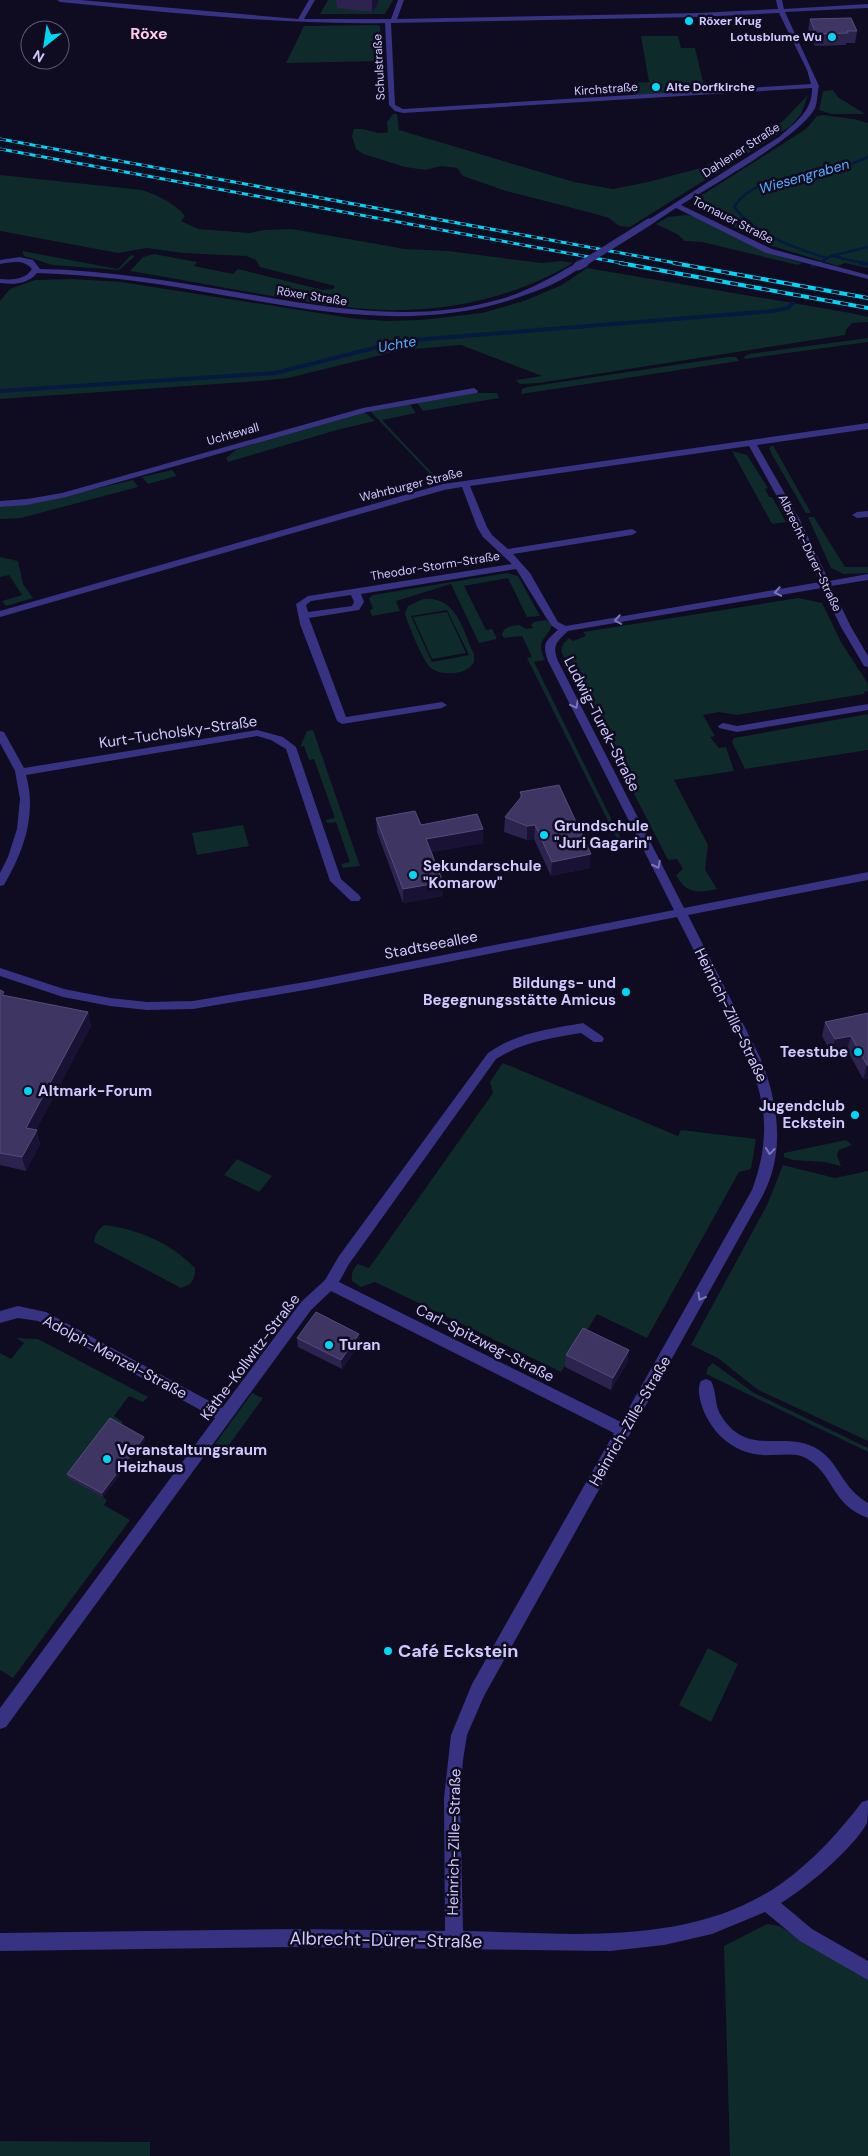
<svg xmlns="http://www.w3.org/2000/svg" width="868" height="2156" font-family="'DM Sans',sans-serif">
	<rect width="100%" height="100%" fill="#0f0b20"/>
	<path fill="#0e2a2a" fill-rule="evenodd" d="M328 0H393L385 14H320Z
		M378 25 380 26 382 61 286 63 304 26Z
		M641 36H678L681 48H695L703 82 707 89 637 96 630 91V83L649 82Z
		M833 90 838 97 865 114H831L819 110 823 91Z
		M808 95 801 114 791 126 630 227 619 226 609 218 592 213 506 191 463 176 457 168 441 166 426 170 405 167 363 154 356 149 352 136 354 129C367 127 376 136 388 132L387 122 393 114H397L399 130 574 182 613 189 648 182 704 167 782 122Z
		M824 115 854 119 868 123V268L845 263 838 266 769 245 709 214 698 204 702 195 806 129 817 116Z
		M0 175 142 190C157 195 175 203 185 216L181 221 198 229 250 233 264 230 292 229 405 249 448 251 542 263 562 261 573 263C507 302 431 316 355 308 327 306 300 300 272 296 225 288 178 279 130 271L143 257 154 254 197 262 194 266 233 274 238 269 323 290 333 289 335 286 260 267 256 260 246 256 183 253 147 248 118 253 0 231Z
		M686 215 698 217 767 253 802 263 798 265 702 242 685 241 677 234 656 224 668 217Z
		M22 251 118 269 131 255 135 256 119 270 52 265 24 256Z
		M587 268 851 313 868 317V322L852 323 846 330 845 335 539 383 520 384 516 380 542 376 461 345 402 350 288 378 259 381 0 399V301L10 289 35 280 73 279 121 282 357 319 387 321 420 320 482 313 524 301 562 285Z
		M868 338V342L744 359 745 356 749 354Z
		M728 357H736L739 361 521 394 522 389 527 387Z
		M477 393H497L499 398 423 411 417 403Z
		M410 404 416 413 382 420 436 477 428 472 370 411Z
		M363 412 367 414 375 421 337 430 228 462 226 458 237 449Z
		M773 445 811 513H806L771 453 769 448Z
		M732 451 747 455 768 488 765 489 769 497H772L786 522 772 524Z
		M172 470 177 476 148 484 142 477Z
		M133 480 138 487 21 518 0 519V507L36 503Z
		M808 517H814L845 567H868V573L844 574 831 568Z
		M0 557 18 561 23 584 33 598 6 606 2 601 22 595 9 575 0 577Z
		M507 573 518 576 540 616 527 617 508 578 464 586 486 630 492 629 497 639 479 643 451 584 396 601 400 611 372 616 370 610 373 609 369 598 373 595Z
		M798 598 822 603 841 642 868 684V691L864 692V694L737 715 719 712 703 715 715 736 710 737 719 748 726 747 734 771 674 780 708 845 705 870 717 889C697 893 686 894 676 875L683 869 677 859 668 860 564 657C559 649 562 644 569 638L573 641 586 636 583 632Z
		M423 599C457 596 462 629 474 654V662C470 669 463 672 455 673 447 674 435 673 429 666 423 660 407 623 405 613L408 606ZM447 610 469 655 432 662 411 616Z
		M447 612 466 653 432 659 413 617Z
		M546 620 552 624C549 639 534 638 545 660L534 662 625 847H621L527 658 532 657 522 636 504 638 502 635C504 626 512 626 519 625L526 629 533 628 531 625 534 622Z
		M868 714V750L745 769 732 742 734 738Z
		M313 730 360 866 343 868 341 864 350 862 336 822 327 823 326 820 335 818 314 759 309 760 304 746 300 747 307 731Z
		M243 825 249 846 197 855 192 833Z
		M503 1063 678 1136 681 1130 756 1139 751 1169 739 1172 647 1338 597 1314 561 1372 375 1282 361 1287 352 1281C351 1274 353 1268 358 1264L369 1268 493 1093 490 1082Z
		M846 1140 852 1145 839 1150 837 1155 841 1166 825 1162 793 1160 784 1157V1153Z
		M237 1159 272 1176 259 1192 224 1175Z
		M783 1165 835 1178 868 1171V1441L758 1390 718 1358 691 1345 767 1205Z
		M105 1225C140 1230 169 1242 195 1268 195 1280 193 1284 181 1288L94 1242C95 1234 98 1229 105 1225Z
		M16 1338 38 1339 148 1397 143 1402 129 1396 114 1416 123 1422 119 1427 103 1497 107 1500 104 1505 130 1520 13 1678 0 1670V1353L11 1359 24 1343Z
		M713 1363 754 1393 868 1448V1452L706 1374 708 1367Z
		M252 1393 263 1398 226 1449 215 1444Z
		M708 1648 738 1664 711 1722 679 1705Z
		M767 1924 779 1926 868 1978V2156H730L724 1946Z
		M0 2141 150 2142V2156H0Z"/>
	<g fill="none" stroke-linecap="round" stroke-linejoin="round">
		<path stroke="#06193e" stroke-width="2.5" d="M832 256 867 264
			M826 258C793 247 756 235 734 207 753 177 796 178 828 171 842 168 855 163 868 157
			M817 264 831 256 868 247"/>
		<path stroke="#06193e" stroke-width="4" d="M861 263 868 264
			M813 266 819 263
			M0 391 275 373 402 341 773 311 788 308 793 303"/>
		<path fill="#373282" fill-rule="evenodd" d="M57 0H80L298 19 309 0H315L304 19H391L398 0H404L397 19 698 13 778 9 776 0H782L784 9 868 4V8L785 12 819 86C817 93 818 101 815 108 800 137 712 185 681 205L772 249 868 275V279L766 253 676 208 652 224 645 222 779 137C794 124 813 111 812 88L403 113 395 111 389 105 385 23C276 25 168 12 60 2ZM779 13 807 70 811 84 403 109 395 105 391 23 698 17Z
			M20 257 33 260 40 269C108 270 175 282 242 293 325 307 413 324 497 300 525 293 550 278 575 264L582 266C568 278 546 288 528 294 418 335 312 310 199 291 146 281 92 275 37 273 28 284 14 285 0 283V279C12 280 25 280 32 269 24 259 11 262 0 264V260Z
			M474 388 478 391 477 393 367 412 66 497 27 505 0 507V501L27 499 62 493 363 408Z
			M868 423V429L757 445 800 520 829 581 868 574V580L831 586 851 627 868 656V667L864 666 841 627 822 588 568 631C556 642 552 646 558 661L684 908 868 872V880L688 915 760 1057C778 1102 786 1150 763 1195L484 1696 467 1735 463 1760 460 1798 463 1931C569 1933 691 1948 782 1883 814 1860 839 1832 862 1802L868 1800C868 1806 868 1817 867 1823 853 1849 806 1888 781 1903L812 1929 868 1961V1980L800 1941 765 1912 712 1934 664 1945 610 1951 297 1947 0 1951V1933L297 1929 445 1931 444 1798 451 1735 472 1684 614 1433 331 1291 311 1310 6 1727 0 1729V1708L215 1418 38 1321 18 1318 0 1323V1311L18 1306 46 1312 222 1408 301 1302 325 1280 339 1256 488 1053C516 1033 549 1029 583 1023L602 1036 604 1039 602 1042H594L581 1033C551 1038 522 1042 496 1059L349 1264 339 1282 621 1422 752 1190C779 1117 757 1074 724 1009 708 979 693 948 677 917L311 989 193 1009 147 1010 110 1006 63 997 0 976V968L64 989 110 998 147 1002 193 1001 311 981 674 910 548 661C542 644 545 641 558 630L552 626 547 619 516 569 361 594 364 602 359 610 309 618 346 717 442 702 447 705 442 708 342 724 337 721 300 624 296 604 308 596 512 564 483 537 477 527 462 487 444 490 0 617V611L443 484ZM749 446 790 520 820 582 566 626 558 622 530 573 513 554 632 535 637 532 632 529 508 549 492 535 487 527 470 486ZM351 595 354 602 352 606 308 612 306 605 311 601Z
			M868 511V517L857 518 852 515 857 512Z
			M868 704V710L737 732 719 728 718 726 723 723 737 726Z
			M257 730 283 737 296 747 341 879 359 895 361 898 359 901H351L330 881 286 749 271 740 257 736 26 775C37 814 24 851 4 885L0 886V873L8 857 17 829 20 799 15 771 0 743V731L4 732 24 768Z
			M706 1379 711 1381C717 1392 714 1406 722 1417 749 1459 786 1428 819 1450 840 1464 842 1488 868 1503V1518C831 1504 835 1477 809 1460 798 1452 785 1455 772 1455 742 1457 718 1441 705 1414 701 1405 696 1390 701 1381Z"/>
		<defs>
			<path id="rail-far1" d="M0 139 681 264
				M0 149 627 264"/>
			<path id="rail" d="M620 263 868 308
				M674 263 868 298"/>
		</defs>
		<use href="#rail-far1" stroke="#00d7f5" stroke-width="3"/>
		<use href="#rail" stroke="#00d7f5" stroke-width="4"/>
		<use href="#rail-far1" stroke="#0f0b20" stroke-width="2" stroke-dasharray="6" stroke-linecap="butt"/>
		<use href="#rail" stroke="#0f0b20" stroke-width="2.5" stroke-dasharray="8" stroke-linecap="butt"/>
		<path stroke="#373282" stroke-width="7" d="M582 264 649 222"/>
		<path stroke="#373282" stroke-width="9" d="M578 266 584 263"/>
	</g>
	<path fill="#2c234f" d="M336 0H379L377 6 372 12 337 8Z
		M810 19 857 31 855 43H846V45L815 46 808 31Z
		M520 792 590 868 551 876 534 839 527 840 504 832 505 817 520 799Z
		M376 818 421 825 483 843 432 852 443 896 403 903 377 832Z
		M0 990 5 996 88 1012 91 1026 36 1130 40 1144 26 1171 0 1165Z
		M868 1013V1078L863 1079 847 1050 831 1053 822 1036 825 1022Z
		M359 1334 360 1343 342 1369 298 1347 297 1338Z
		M629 1350 627 1363 611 1390 565 1367 566 1355Z
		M144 1437 145 1441 103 1497 68 1478 67 1474Z"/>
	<path fill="#191234" d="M373 0H379L377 6 372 12V1Z
		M535 825 534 839 527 840V826Z
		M483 829V843L427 853 426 839Z
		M591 854 590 868 551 876 552 862Z
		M443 882V896L403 903V889Z
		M88 1012 91 1026 30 1142 26 1128Z
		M851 1036 847 1050 831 1053 835 1039Z
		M867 1065H868V1078L863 1079Z
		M37 1130 40 1144 26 1171 22 1157Z
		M359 1334 360 1343 342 1369 341 1360Z
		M629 1350 627 1363 611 1390 613 1378Z
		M144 1437 145 1441 103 1497 102 1493Z"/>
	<path fill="#3e3562" stroke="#554c7b" d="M851 18 857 31H847L848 33 816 34 810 19Z
		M559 785 591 854 552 862 535 825 527 826 505 817 522 796 520 792Z
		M415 811 421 825 477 814 483 829 426 839 443 882 403 889 376 818Z
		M0 990 4 992 2 995 88 1012 26 1128 37 1130 22 1157 0 1153Z
		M868 1013V1065H867L851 1036 835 1039 825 1022Z
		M316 1312 359 1334 341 1360 297 1338Z
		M583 1328 629 1350 613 1378 566 1355Z
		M110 1418 144 1437 102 1493 67 1474Z"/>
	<defs><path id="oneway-chevron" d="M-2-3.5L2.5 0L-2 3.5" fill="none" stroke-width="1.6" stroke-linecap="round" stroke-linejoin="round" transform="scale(1.25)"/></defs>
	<g stroke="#7c76ba">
		<use href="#oneway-chevron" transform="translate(778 592) rotate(170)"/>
		<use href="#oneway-chevron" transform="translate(618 620) rotate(170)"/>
		<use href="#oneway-chevron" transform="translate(575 705) rotate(63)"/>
		<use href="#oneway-chevron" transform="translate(657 865) rotate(63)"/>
		<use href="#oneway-chevron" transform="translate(770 1151) rotate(96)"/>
		<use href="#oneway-chevron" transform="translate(701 1297) rotate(119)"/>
	</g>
	<g fill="#00d7f5" stroke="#0f0b20" stroke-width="2">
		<circle cx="689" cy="21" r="5"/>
		<circle cx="832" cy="37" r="5"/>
		<circle cx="656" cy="87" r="5"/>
		<circle cx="544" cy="835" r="5"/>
		<circle cx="413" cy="875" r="5"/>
		<circle cx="626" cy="992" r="5"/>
		<circle cx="858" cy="1052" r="5"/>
		<circle cx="28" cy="1091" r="5"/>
		<circle cx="855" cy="1115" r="5"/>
		<circle cx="329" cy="1345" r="5"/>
		<circle cx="107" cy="1459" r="5"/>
		<circle cx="388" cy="1651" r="5"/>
	</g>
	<g text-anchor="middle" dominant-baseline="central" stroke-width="5" stroke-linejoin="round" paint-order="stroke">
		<g font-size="12" font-weight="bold" fill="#d1caff" stroke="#0f0b20" text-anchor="start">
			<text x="699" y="21">Röxer Krug</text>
			<text x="822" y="37" text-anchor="end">Lotusblume Wu</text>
			<text x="666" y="87">Alte Dorfkirche</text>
		</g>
		<g font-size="12" fill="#d1caff" stroke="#0f0b20">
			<text transform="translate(379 67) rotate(-93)">Schulstraße</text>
			<text transform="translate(606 89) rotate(-4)">Kirchstraße</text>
			<text transform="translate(741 150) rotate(-33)">Dahlener Straße</text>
			<text transform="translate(733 220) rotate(27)">Tornauer Straße</text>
			<text transform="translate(312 296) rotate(9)">Röxer Straße</text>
			<text transform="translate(233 434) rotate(-16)">Uchtewall</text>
			<text transform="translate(411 485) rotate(-14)">Wahrburger Straße</text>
			<text transform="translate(810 553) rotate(64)">Albrecht-Dürer-Straße</text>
			<text transform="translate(435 566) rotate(-9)">Theodor-Storm-Straße</text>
		</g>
		<g font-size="14" font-style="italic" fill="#58aeff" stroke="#0f0b20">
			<text transform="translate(804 176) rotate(-16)">Wiesengraben</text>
			<text transform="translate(397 344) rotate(-10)">Uchte</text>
		</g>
		<g font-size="15" fill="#d1caff" stroke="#0f0b20">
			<text transform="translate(602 724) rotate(63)">Ludwig-Turek-Straße</text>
			<text transform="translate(178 732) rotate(-8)">Kurt-Tucholsky-Straße</text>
			<text transform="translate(431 945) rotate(-11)">Stadtseeallee</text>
			<text transform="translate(731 1015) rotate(64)">Heinrich-Zille-Straße</text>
			<text transform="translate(485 1343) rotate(27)">Carl-Spitzweg-Straße</text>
			<text transform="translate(115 1357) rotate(28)">Adolph-Menzel-Straße</text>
			<text transform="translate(250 1357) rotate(-53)">Käthe-Kollwitz-Straße</text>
			<text transform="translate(630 1421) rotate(-60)">Heinrich-Zille-Straße</text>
			<text transform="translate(454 1842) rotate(-89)">Heinrich-Zille-Straße</text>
		</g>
		<g font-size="15" font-weight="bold" fill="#d1caff" stroke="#0f0b20" text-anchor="start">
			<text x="554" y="826">Grundschule<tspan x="554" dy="17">"Juri Gagarin"</tspan></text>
			<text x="423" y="866">Sekundarschule<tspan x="423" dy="17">"Komarow"</tspan></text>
			<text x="616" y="983" text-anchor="end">Bildungs- und<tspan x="616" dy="17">Begegnungsstätte Amicus</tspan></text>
			<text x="848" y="1052" text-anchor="end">Teestube</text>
			<text x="38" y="1091">Altmark-Forum</text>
			<text x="845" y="1106" text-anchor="end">Jugendclub<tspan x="845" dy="17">Eckstein</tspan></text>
			<text x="339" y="1345">Turan</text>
			<text x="117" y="1450">Veranstaltungsraum<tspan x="117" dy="17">Heizhaus</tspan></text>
		</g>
		<g font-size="16" font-weight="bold" fill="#ffcceb" stroke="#0f0b20">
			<text x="149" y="33">Röxe</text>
		</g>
		<g font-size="18" font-weight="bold" fill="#d1caff" stroke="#0f0b20" text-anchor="start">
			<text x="398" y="1651">Café Eckstein</text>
		</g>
		<g font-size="18" fill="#d1caff" stroke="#0f0b20">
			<text transform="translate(386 1940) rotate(1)">Albrecht-Dürer-Straße</text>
		</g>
	</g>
	<g transform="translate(45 45) rotate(210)"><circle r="24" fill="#0f0b20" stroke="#5d5779"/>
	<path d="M0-4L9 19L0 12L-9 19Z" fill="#00d7f5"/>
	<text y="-8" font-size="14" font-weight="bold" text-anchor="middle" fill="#d1caff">N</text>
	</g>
</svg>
